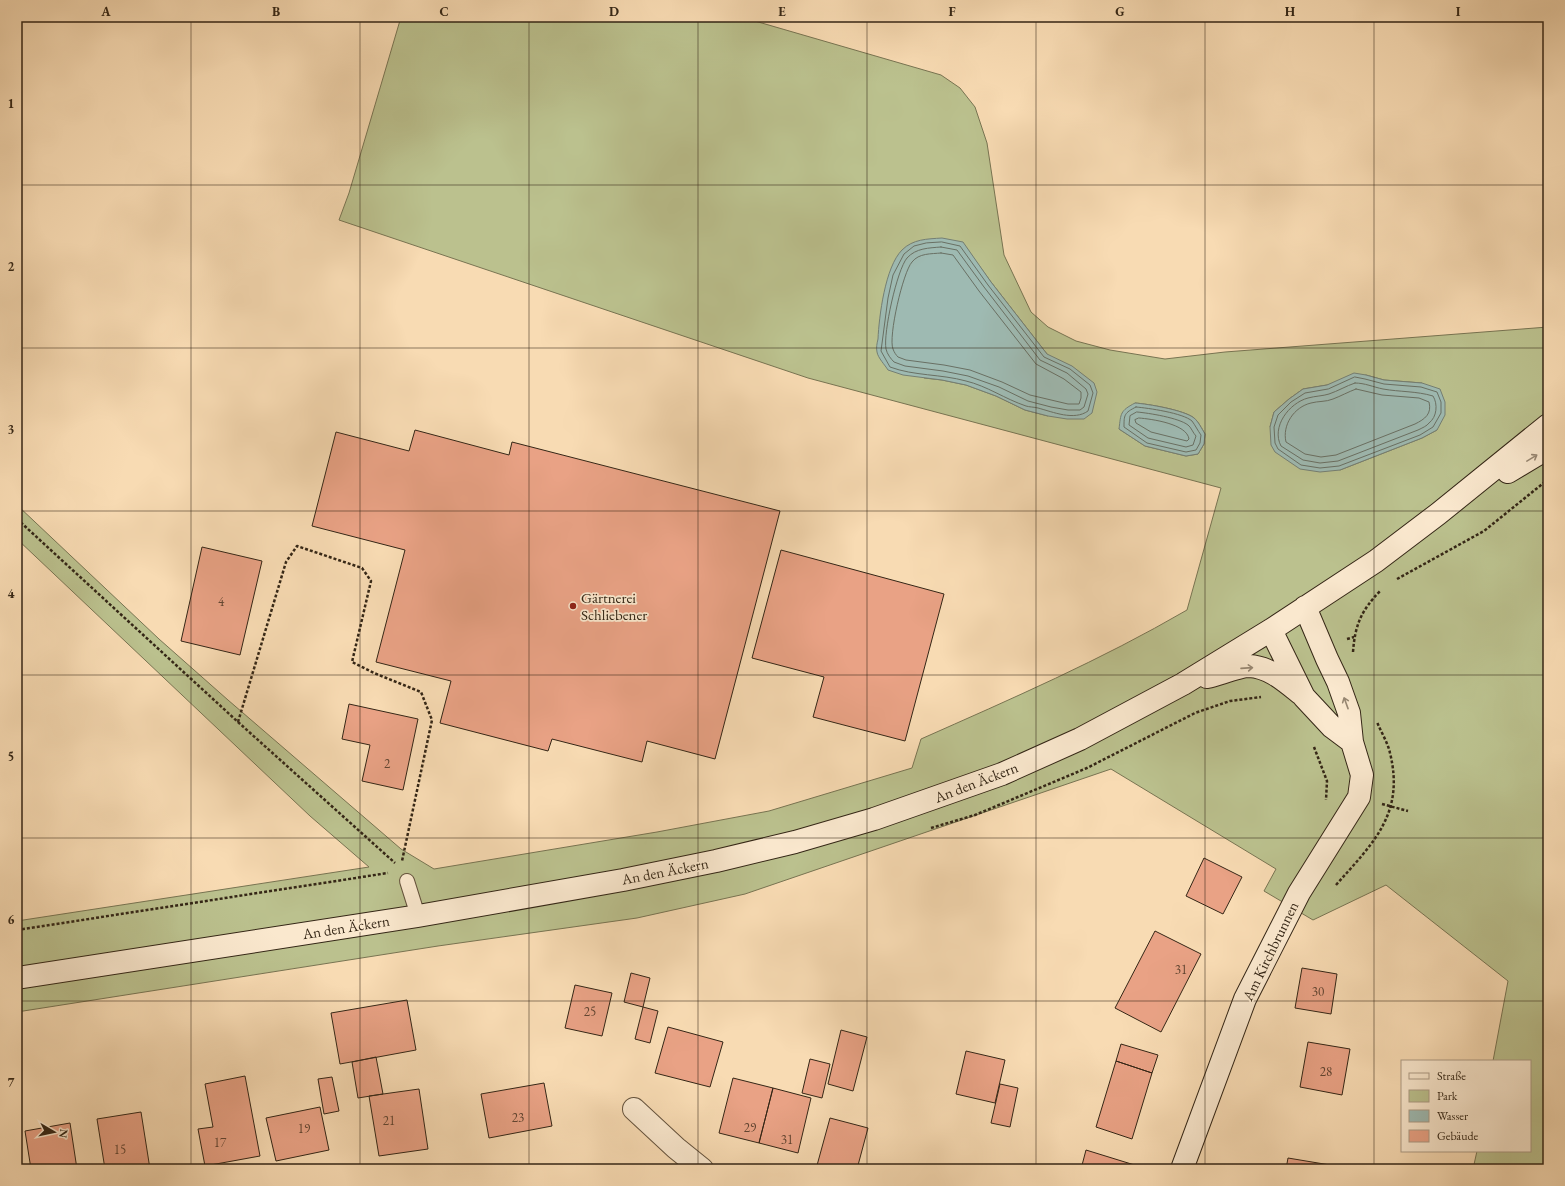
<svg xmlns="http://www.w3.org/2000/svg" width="1565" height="1186" font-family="'EB Garamond',serif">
	<rect width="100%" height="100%" fill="#f8dbb3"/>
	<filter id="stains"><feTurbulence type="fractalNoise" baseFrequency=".005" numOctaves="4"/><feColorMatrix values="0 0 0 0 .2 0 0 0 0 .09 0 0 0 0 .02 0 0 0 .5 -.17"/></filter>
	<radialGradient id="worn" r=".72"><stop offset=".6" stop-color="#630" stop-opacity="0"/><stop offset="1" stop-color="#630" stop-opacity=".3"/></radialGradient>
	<path fill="#bbc18e" stroke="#787452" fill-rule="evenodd" d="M401 17H741L941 75 960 88 975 107 987 143 1004 255 1031 312 1048 327 1076 341 1110 350 1165 359 1225 352 1548 327V1169H1473L1477 1151H1530V1061H1493L1508 981 1386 885 1313 920 1264 891 1276 869 1111 769 745 894 637 918 438 946 17 1012V921L369 867 310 816 17 539V505L159 639 228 700 401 849 434 869 657 832 769 811 912 768 921 739C1011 699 1101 660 1187 610L1221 488 808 378 339 220 349 193ZM962 242 991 282 1047 354 1048 416 1025 410 996 396 966 385 942 380 924 378ZM1366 375 1384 380 1422 383 1437 430 1422 438 1340 470 1270 427 1274 412 1289 399 1303 389 1327 385ZM1135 403C1148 404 1184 410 1194 418 1198 421 1202 429 1205 434L1204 444 1198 454 1186 456 1145 446 1119 429Z"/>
	<path fill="#9ebab2" stroke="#747f74" d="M942 238 963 242 991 282 1047 354 1072 366 1094 383 1097 392 1092 413 1084 419H1067L1048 416 1025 410 996 396 966 385 942 380 903 375 888 370C885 365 878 358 877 352 876 348 877 343 878 339 879 317 885 267 902 250 913 239 927 239 942 238Z
		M1354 373 1366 375 1384 380 1422 383 1440 389 1445 402V415L1437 430 1422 438 1340 470 1320 472 1300 469 1275 452 1271 445 1270 427 1274 412 1289 399 1303 389 1327 385Z
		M1135 403C1148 404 1184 410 1194 418 1198 421 1202 429 1205 434L1204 444 1198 454 1186 456 1145 446 1119 429C1121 413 1120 411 1135 403Z"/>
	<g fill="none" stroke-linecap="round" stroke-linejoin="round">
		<path stroke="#697064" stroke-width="1" d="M942 242 960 246 988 285 1044 357 1070 369 1090 385 1093 393 1088 411C1074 421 1053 412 1038 408 1034 407 1029 407 1026 406 1005 399 987 386 966 381 941 374 914 376 890 367L881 351 888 298 893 275 904 254 914 246 926 243Z
			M941 247 957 250 984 287 1040 360 1067 373 1086 389 1088 394 1084 407 1080 410H1068L1051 407 1028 401 999 387 968 376 943 371 905 366 894 362C891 359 887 354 886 349 883 333 897 270 907 258 916 248 929 248 941 247Z
			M941 253 953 255 979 291 1036 364 1064 379 1081 392V398L1079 404H1068L1030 395 1002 382 970 370 944 365 906 360 898 357C896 355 894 352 893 349 888 337 903 272 912 262 919 253 931 254 941 253Z
			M1355 377 1365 379 1384 384 1421 387 1437 392 1441 402V413L1433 427 1420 435 1339 466 1320 468 1301 465 1278 449 1275 443 1274 427 1278 415 1291 402 1305 393 1328 389Z
			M1355 383C1365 383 1373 387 1383 389 1400 392 1416 391 1433 396 1438 404 1437 417 1429 423 1427 426 1422 428 1418 430L1338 461 1320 463 1303 460 1281 446C1271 427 1289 403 1308 398 1315 396 1323 396 1329 394 1338 391 1346 386 1355 383Z
			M1356 389 1382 395 1419 398 1429 402C1432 414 1425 419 1415 424L1336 455 1321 457 1305 454 1286 442C1282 425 1294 407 1311 403 1318 401 1326 402 1333 399 1341 396 1348 392 1356 389Z
			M1136 407C1148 408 1183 413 1192 421 1195 425 1198 431 1201 435L1200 443 1196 450 1186 452 1147 443 1124 427C1124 415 1124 413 1136 407Z
			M1137 412C1149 413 1179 418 1188 425 1191 427 1193 433 1196 436L1193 445 1186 447 1148 438 1129 425 1130 416Z
			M1139 418C1152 419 1187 424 1189 439L1187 441 1151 432 1136 423 1135 420Z"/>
	</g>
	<path fill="#e9a285" stroke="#342616" d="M415 430 509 455 512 442 780 511 715 759 647 741 642 762 552 739 548 751 440 723 451 681 376 662 405 550 312 526 336 432 409 451Z
		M202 547 262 561 240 655 181 641Z
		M781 550 944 594 905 741 813 717 824 677 752 658Z
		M349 704 418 719 403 790 362 781 370 745 342 739Z
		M1204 858 1242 877 1223 914 1186 896Z
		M1155 931 1201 954 1161 1032 1115 1008Z
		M1302 968 1337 974 1331 1014 1295 1008Z
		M631 973 650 978 643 1007 624 1002Z
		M575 985 612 993 602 1036 565 1028Z
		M407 1000 416 1050 340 1064 331 1013Z
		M643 1007 658 1011 650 1043 635 1039Z
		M668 1027 723 1042 710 1087 655 1073Z
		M841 1030 867 1037 853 1091 828 1084Z
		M1308 1042 1350 1049 1342 1095 1300 1087Z
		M1121 1044 1158 1055 1152 1073 1116 1061Z
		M966 1051 1005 1060 995 1103 956 1094Z
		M376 1057 383 1094 358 1098 352 1062Z
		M810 1059 830 1064 822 1098 802 1093Z
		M1116 1061 1152 1073 1132 1139 1096 1127Z
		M245 1076 260 1156 205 1166 198 1129 213 1127 205 1084Z
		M332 1077 339 1111 324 1114 318 1079Z
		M733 1078 773 1088 759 1143 719 1133Z
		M544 1083 552 1126 489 1138 481 1094Z
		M1000 1084 1018 1088 1010 1127 991 1123Z
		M773 1088 811 1098 798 1153 759 1143Z
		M419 1089 428 1149 379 1156 369 1096Z
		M320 1107 329 1150 276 1161 266 1118Z
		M141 1112 150 1169H105L97 1119Z
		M830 1118 868 1128 857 1169H816Z
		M70 1123 77 1169H31L25 1131Z
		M1086 1150 1141 1167 1140 1169H1081Z
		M1288 1158 1330 1165V1169H1286Z"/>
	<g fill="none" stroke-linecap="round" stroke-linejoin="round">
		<defs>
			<path id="service" d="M407 881 418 916"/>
			<path id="minor" d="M634 1109 676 1148 702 1169"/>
			<path id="secondary" d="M1508 472 1548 448
				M1271 630 1304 697 1332 727 1352 742
				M1207 677C1217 675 1240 666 1249 666 1270 667 1286 682 1301 694
				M17 978 418 916 623 880 716 861 795 842 874 819 1002 774 1080 739 1183 684 1271 630 1376 561 1438 514 1548 425
				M1182 1169 1245 999 1299 893 1359 797 1362 775 1352 742 1349 713 1338 682 1327 659 1305 607"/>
		</defs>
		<use href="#service" stroke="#65533d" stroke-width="16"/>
		<use href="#minor" stroke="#65533d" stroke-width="24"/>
		<use href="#secondary" stroke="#342616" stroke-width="24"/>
		<path stroke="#342616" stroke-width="2.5" stroke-dasharray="3 2" stroke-linecap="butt" d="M17 519 238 722 395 863
			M1397 579 1484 531 1546 481
			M1347 639 1354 637
			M1353 652C1355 625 1361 611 1380 591
			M238 722 286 562 297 546 362 568 371 581 352 662 374 673 421 692 432 720 402 861
			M1314 747 1327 781 1326 800
			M1382 804 1408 811
			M931 828 975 815 1087 768 1195 713 1230 701 1261 697
			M1336 885C1373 843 1405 814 1390 753 1388 743 1381 732 1377 722
			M17 930 388 873"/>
		<use href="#service" stroke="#fae8ce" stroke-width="14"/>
		<use href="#minor" stroke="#fae8ce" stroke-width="22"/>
		<use href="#secondary" stroke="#fae8ce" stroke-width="22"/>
	</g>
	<defs><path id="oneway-shaft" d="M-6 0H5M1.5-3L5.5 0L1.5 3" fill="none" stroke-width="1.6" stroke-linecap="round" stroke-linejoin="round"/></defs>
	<g stroke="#978772">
		<use href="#oneway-shaft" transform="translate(1532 458) rotate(-31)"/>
		<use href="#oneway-shaft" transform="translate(1247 668) rotate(-4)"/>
		<use href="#oneway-shaft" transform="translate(1346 703) rotate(-110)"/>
	</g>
	<path fill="none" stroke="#342616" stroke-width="1" stroke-opacity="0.55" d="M191 17V1169M360 17V1169M529 17V1169M698 17V1169M867 17V1169M1036 17V1169M1205 17V1169M1374 17V1169M17 185H1548M17 348H1548M17 511H1548M17 675H1548M17 838H1548M17 1001H1548"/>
	<circle fill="#8f2418" stroke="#fae8ce" stroke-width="1.5" cx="573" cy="606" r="4"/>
	<g text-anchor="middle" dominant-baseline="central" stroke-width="3.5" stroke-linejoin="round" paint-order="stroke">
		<g font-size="13" fill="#614532">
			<text x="221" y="601">4</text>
			<text x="387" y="763">2</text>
			<text x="1181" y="969">31</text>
			<text x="1318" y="991">30</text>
			<text x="590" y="1011">25</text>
			<text x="1326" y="1071">28</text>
			<text x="518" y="1117">23</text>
			<text x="389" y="1120">21</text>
			<text x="750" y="1127">29</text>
			<text x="304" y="1128">19</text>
			<text x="787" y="1139">31</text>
			<text x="220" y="1142">17</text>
			<text x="120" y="1149">15</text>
		</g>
		<g font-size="15" fill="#342616" stroke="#fae8ce" text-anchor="start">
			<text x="581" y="597">Gärtnerei<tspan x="581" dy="17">Schliebener</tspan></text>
		</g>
		<g font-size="15" fill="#342616" stroke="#fae8ce">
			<text transform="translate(976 782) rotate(-21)">An den Äckern</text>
			<text transform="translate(665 871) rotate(-11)">An den Äckern</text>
			<text transform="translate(346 927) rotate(-9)">An den Äckern</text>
			<text transform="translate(1270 951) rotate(-64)">Am Kirchbrunnen</text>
		</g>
	</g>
	<rect width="1565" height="1186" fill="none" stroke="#f8dbb3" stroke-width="44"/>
	<rect x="1401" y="1060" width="130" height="92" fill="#fae8ce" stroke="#ab9a84"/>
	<rect x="1409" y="1073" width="20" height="6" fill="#fae8ce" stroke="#ab9a84"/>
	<text x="1437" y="1080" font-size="12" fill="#342616">Straße</text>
	<rect x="1409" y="1090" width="20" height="12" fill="#bbc18e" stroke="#ab9a84"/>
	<text x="1437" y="1100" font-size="12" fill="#342616">Park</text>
	<rect x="1409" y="1110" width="20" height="12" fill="#9ebab2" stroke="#ab9a84"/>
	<text x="1437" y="1120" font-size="12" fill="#342616">Wasser</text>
	<rect x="1409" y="1130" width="20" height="12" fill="#e9a285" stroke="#ab9a84"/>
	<text x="1437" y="1140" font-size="12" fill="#342616">Gebäude</text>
	<g transform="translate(54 1132) rotate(99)" stroke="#fae8ce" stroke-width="3" paint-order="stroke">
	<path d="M0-3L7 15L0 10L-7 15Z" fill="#342616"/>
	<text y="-6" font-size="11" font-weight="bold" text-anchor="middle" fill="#342616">N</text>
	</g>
	<rect x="22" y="22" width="1521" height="1142" fill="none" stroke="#342616" stroke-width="1.5"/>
	<g font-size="13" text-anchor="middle" font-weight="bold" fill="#342616">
		<text x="106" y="16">A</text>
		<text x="276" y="16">B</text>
		<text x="444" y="16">C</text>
		<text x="614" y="16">D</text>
		<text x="782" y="16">E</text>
		<text x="952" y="16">F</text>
		<text x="1120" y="16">G</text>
		<text x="1290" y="16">H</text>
		<text x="1458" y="16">I</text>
		<text x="11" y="108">1</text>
		<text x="11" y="271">2</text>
		<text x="11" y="434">3</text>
		<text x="11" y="598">4</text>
		<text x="11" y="761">5</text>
		<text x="11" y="924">6</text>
		<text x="11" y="1087">7</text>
	</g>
	<rect width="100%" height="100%" filter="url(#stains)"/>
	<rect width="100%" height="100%" fill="url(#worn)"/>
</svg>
